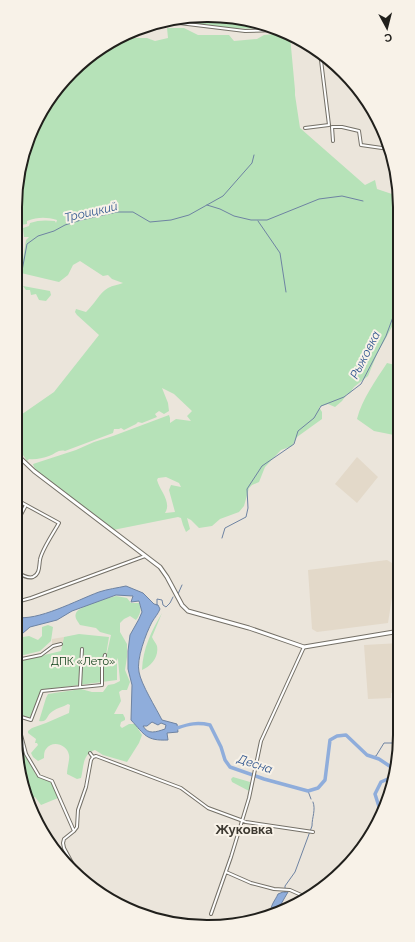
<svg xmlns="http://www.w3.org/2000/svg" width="415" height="942" font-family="Raleway,sans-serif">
	<rect width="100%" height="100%" fill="#ebe5db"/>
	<path fill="#e3d9c9" d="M15 222 18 223 21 227 23 252 15 253Z
		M357 457 378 477 357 503 335 484Z
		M387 560 397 566 388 623 317 632 312 629 308 570Z
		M64 637 63 642 52 644V639Z
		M400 643V692L391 693V698L368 699 364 645Z"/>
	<path fill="#b6e2b8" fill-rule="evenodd" d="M195 15 270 25 272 27C237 31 209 26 174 21Z
		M167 28H184L198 35H229L234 41 257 39 264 35 285 33 290 36 295 90V95L300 128 365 185 375 180 377 189 398 196 399 314 377 354 368 376 354 387 350 393 347 394 342 401 335 407 328 404 319 407 322 412V419L297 437 292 446 281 450 265 467 259 482 252 485 249 488 244 506 239 512 220 519 212 526 199 528 191 520 187 518 190 529 186 532 183 525 181 518 178 517 113 530 37 471 34 467 33 464 76 450 94 442 113 436 169 415 170 418V423L176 419 191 421 187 416 192 411 174 394 162 388 168 403 169 411 164 414 159 411 155 414 157 417 142 423 138 422 136 424 124 430 121 428 119 429H114L113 433 65 451C59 449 55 454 49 456 43 458 35 460 29 459L27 461 23 455 15 450V419L54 392 99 335 77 315 75 312 76 309 86 312C94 305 100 292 108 288 113 285 118 285 123 283L112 279 108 275 103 276 80 261 73 265 68 275 59 282 21 273 26 240 29 237H24L23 228 29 226 30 223C38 220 46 220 55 221L56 223 57 220C46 217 38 217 27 221V224L20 225 15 217V207L25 145 63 80 110 45 126 38H147L155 41 168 38ZM166 477 179 483 181 487 171 485 169 490 175 512 165 513C172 502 160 491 157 480L158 478Z
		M23 286 50 291 51 295 46 301 39 300 36 294 31 295 30 290H26Z
		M399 341V356L394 355 392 350Z
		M387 363 399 366V436L374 431 357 419C362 399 376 380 387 363Z
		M116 596 127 598 131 603H139C142 609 140 615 136 620L130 616 124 619 120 623V632L127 644V657L125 670 130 682 127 690H122L119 692 121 701 114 714H123L125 718V720L121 722 120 726 122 728 129 724H135L142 735 139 743 127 762 103 755 95 750C82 754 84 767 81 778L77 779 67 774C67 768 70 759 69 755 67 744 52 740 46 749 44 751 44 755 44 758L38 761 33 757 31 753 38 745 37 743H35L36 739 28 733V731L32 728 46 723 69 713 70 705 68 704C63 707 57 708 53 711 46 715 48 723 39 721L46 698 48 694 81 689 92 692H103L108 685 114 684 120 681 118 660 117 658V680L41 690 30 718 15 713V662L61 651 64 637 79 634 109 637 106 655H107V653L111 635 100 632 96 628 80 625C78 621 74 618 76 613 79 606 108 598 116 596Z
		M162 613 152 637C153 640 156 643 157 646 159 657 151 666 142 670 143 648 151 632 162 613Z
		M48 625 53 627 51 641 40 651 20 656 15 652V645H20L23 637 29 636 38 640 42 636V627Z
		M17 744 22 749 36 775 40 778 51 781 58 798 41 805 35 797 28 801 25 797Z
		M233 777 250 782 251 784 249 791 232 782 231 779Z"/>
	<path fill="#8faddb" stroke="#6e83a2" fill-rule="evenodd" d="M126 586 143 593 154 604 158 605 160 609C158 614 155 617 152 622 146 633 136 660 139 672 141 684 156 708 162 720L177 724 178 732 167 733 168 740C146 741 145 735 131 720L132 685 128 669V651L130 635 139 619 142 612 139 601 131 602 133 596 116 595 72 611 57 620 30 627 15 640V617C37 622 77 600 99 592 108 589 117 588 126 586ZM152 722 158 725 161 723 166 725 165 729C156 732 148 735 143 726H147Z
		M283 892H288L277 911 271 913C270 905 275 901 278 894Z"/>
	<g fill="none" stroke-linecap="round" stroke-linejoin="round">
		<path stroke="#6e83a2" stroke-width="1" d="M207 205 220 209 234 216 251 220H267L319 199 342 196 363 201
			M258 221 280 253 286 292
			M15 288 19 287 27 244 38 236 54 231 65 225 81 220 117 212H133L150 222 171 220 189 215 223 196 252 163 254 155
			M222 538 225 528 246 517 248 508 247 489 262 466 294 444 298 431 314 418 321 406 344 397 361 384 386 336 393 317 399 307
			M178 594 182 585
			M157 605V599L162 600 163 605 166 607 170 603 173 597
			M399 737 400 736
			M373 757 376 756 384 743H392L397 739
			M308 791 311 799
			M285 892V886L295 872 312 826C312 817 316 810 313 802"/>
		<path stroke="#8faddb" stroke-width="3.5" d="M174 727 177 728C189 724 197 722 210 725L221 747 225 760 230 767 264 779 308 791 318 788 325 780 330 740 337 736 346 735 367 755 379 759 391 767 392 773 390 778 381 782 375 794 381 813"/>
		<defs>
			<path id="minor" d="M171 22 245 31 279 30
				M121 36 126 34
				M305 128 329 125 320 52
				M333 141 332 127H342L359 131 361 145 389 149
				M15 499 26 505
				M15 571C20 574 27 579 33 577 40 574 39 566 40 560 41 551 54 532 59 523L26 505 15 526
				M15 600 20 601 31 598 145 556
				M80 687 82 649
				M15 701 18 688 17 660 41 655 53 646 61 644
				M15 715 31 720 42 691 102 685V667L105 655
				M15 732 21 735 26 754 39 776 52 781 74 831
				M90 753 93 757 96 756 181 788 208 808 246 822 313 832
				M226 872 251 883 274 889 290 890 308 898
				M78 874 64 848 63 843 64 839 74 831 77 827 78 810 86 787 91 760 93 757
				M211 914 231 857 249 798 261 741 304 647"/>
			<path id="major" d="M15 453 34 471 160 567 167 577 182 605 188 611 249 628 304 647 400 631"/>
		</defs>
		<use href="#minor" stroke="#747067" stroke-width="4"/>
		<use href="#major" stroke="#747067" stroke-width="5"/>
		<use href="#minor" stroke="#fff" stroke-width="2"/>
		<use href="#major" stroke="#fff" stroke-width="3"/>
	</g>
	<g text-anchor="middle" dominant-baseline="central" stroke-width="4" stroke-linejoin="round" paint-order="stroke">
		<g font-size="11" fill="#083a12" stroke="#f8f2e8">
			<text x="83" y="661">ДПК «Лето»</text>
		</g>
		<g font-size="12" font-style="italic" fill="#30568f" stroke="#f8f2e8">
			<text transform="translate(91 212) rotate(-13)">Троицкий</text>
			<text transform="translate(365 355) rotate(-63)">Рыжовка</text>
			<text transform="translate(255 764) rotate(19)">Десна</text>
		</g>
		<g font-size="13" font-weight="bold" fill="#3d3931" stroke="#f8f2e8">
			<text x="244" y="829">Жуковка</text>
		</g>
	</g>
	<path d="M0 0H415V942H0ZM207 22H208A185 185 0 0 1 393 207V735A185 185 0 0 1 208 920H207A185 185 0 0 1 22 735V207A185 185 0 0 1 207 22Z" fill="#f8f2e8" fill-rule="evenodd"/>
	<path fill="none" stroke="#21201c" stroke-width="2" d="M207 22H208A185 185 0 0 1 393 207V735A185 185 0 0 1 208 920H207A185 185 0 0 1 22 735V207A185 185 0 0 1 207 22Z"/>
	<g transform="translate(387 28) rotate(173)" stroke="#f8f2e8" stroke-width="3" paint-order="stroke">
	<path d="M0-3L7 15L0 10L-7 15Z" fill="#21201c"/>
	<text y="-6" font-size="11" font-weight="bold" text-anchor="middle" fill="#21201c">С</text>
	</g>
</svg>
